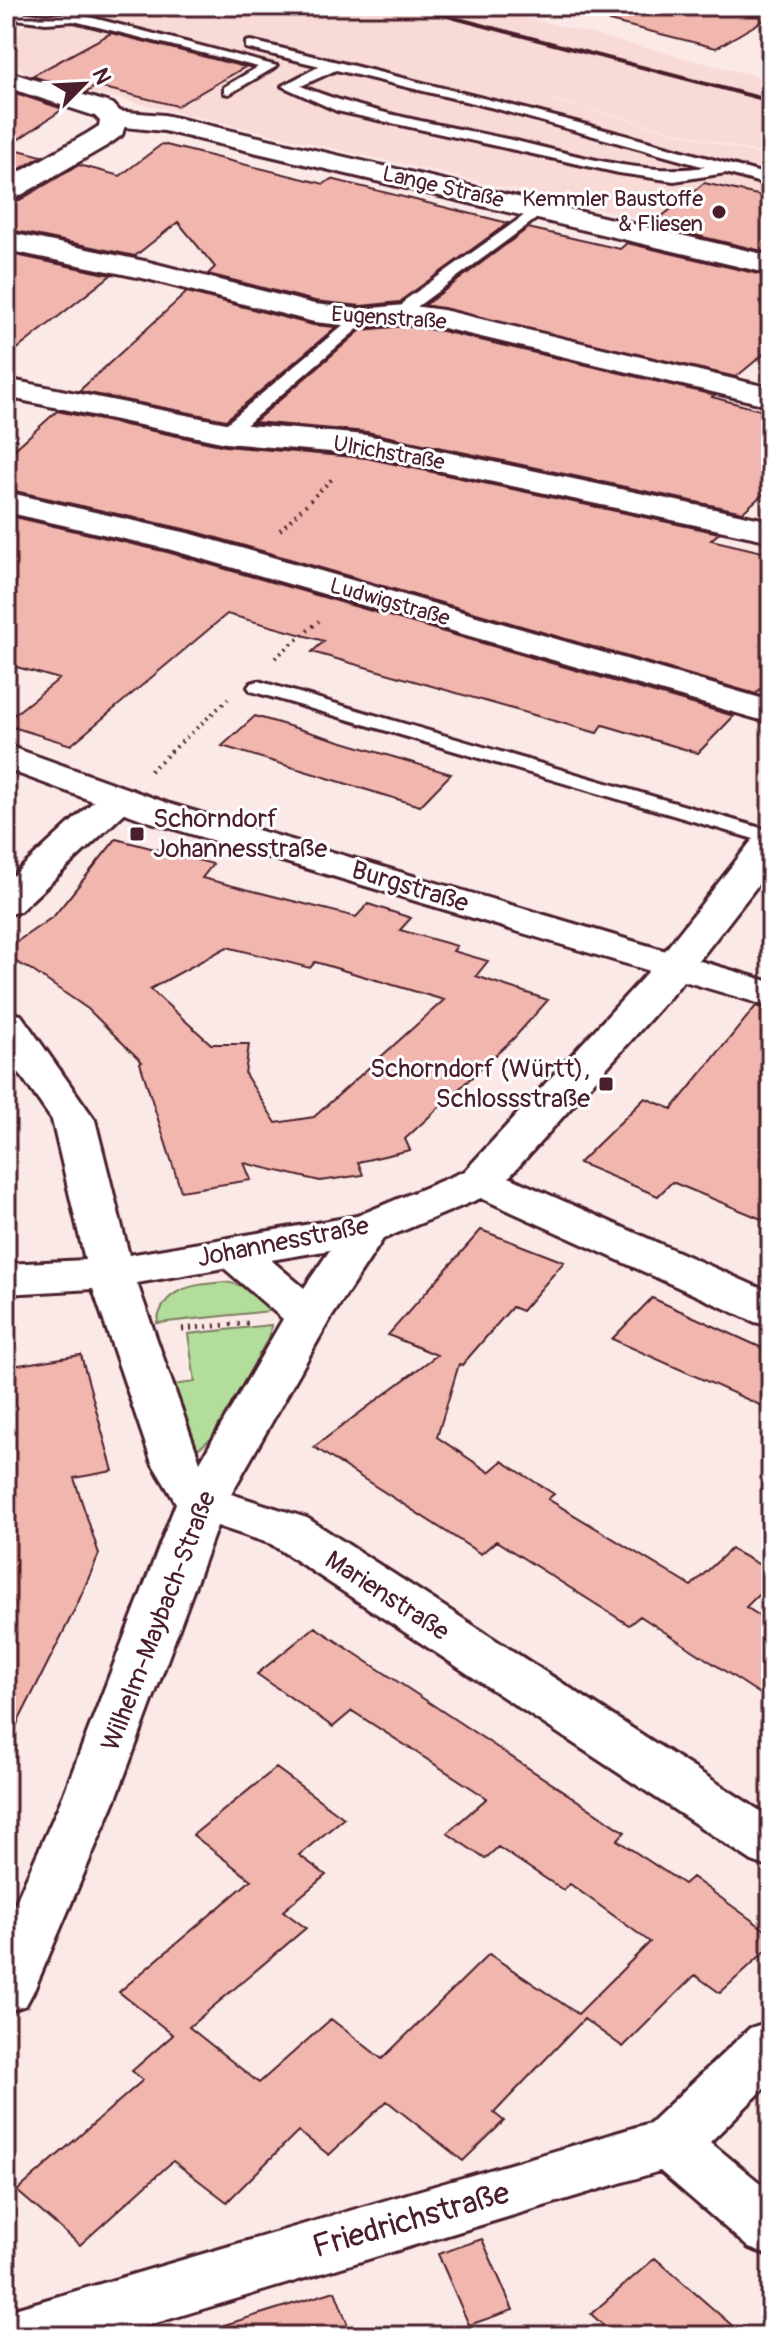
<svg xmlns="http://www.w3.org/2000/svg" width="777" height="2342" font-family="Pangolin,sans-serif">
	<rect width="100%" height="100%" fill="#fbe9e7"/>
	<filter id="ink" filterUnits="userSpaceOnUse"><feTurbulence type="fractalNoise" baseFrequency=".0125" numOctaves="2"/><feDisplacementMap in="SourceGraphic" scale="16" xChannelSelector="R" yChannelSelector="G"/><feConvolveMatrix kernelMatrix="1 2 1 2 8 2 1 2 1" color-interpolation-filters="sRGB"/></filter>
	<g filter="url(#ink)">
		<path fill="#f8dad6" d="M38 6H481L771 80V156L421 65 771 158V249L33 79 11 59V41Z"/>
		<path fill="#b3dd9a" stroke="#7e7e62" stroke-width="2" d="M224 1282C247 1285 258 1291 270 1311L157 1323C163 1287 193 1285 224 1282Z
			M271 1325 270 1335 213 1437 199 1448 191 1445 172 1385 195 1382 188 1334Z"/>
		<path fill="#f1b6ae" stroke="#4a1f2b" stroke-width="2" fill-rule="evenodd" d="M611 6H760L764 12 771 13V16L716 48 609 21Z
			M111 33 245 67 177 106 96 86 86 93 32 76Z
			M6 90 63 109 7 147 42 156 6 177Z
			M162 144 324 184 331 179 508 223 400 302 361 306 315 301 208 274 215 267 178 222 135 256 6 229V203L18 201 79 165 120 176Z
			M704 183 771 198V253L651 225Z
			M528 228 620 249 627 243 771 277V348L736 377 425 305Z
			M6 253 111 275 6 358Z
			M187 292 313 325 336 327 226 420 79 391Z
			M405 326 442 331 714 395 712 397 771 413V487L743 512 367 432 254 422 361 330Z
			M57 411 225 446 366 458 719 533 711 540 771 554V678L756 694 193 531 6 489V457Z
			M6 515 167 552 734 716 698 753 603 725 597 733 312 652 324 641 227 614 71 745 6 725V721L59 679 6 664Z
			M255 716 451 774 420 806 222 746Z
			M116 839 213 864 202 878 356 917 368 904 411 918 400 930 457 946 453 951 488 961 476 976 548 1000 514 1038 405 1139 410 1150 358 1162 363 1175 320 1181 244 1163 251 1180 181 1191 140 1063 142 1062 88 1009 30 969 6 957V949L54 916ZM227 947 310 968 315 962 444 1000 314 1117 276 1123 245 1074 249 1044H211L150 989Z
			M756 1006 771 1010V1223L672 1182 658 1196 579 1163 645 1098 672 1109Z
			M481 1230 564 1262 522 1311 512 1307 462 1365 459 1364 437 1437 489 1472 502 1461 554 1494 548 1499 691 1586 731 1549 771 1571V1582L746 1607 771 1623V1701L640 1616 629 1625 496 1541 481 1554 314 1447 437 1355 388 1335Z
			M652 1298 771 1352V1410L612 1339Z
			M81 1355 113 1471 74 1478 99 1554 77 1605 6 1746V1367Z
			M315 1627 625 1832 617 1840 684 1884 692 1877 771 1934V1946L720 1993 695 1975 623 2047 584 2019 494 2113 504 2121 463 2161 387 2101 329 2155 298 2131 227 2202 173 2161 80 2245 17 2191 143 2080 132 2071 173 2035 119 1992 251 1880 193 1835 276 1768 344 1818 299 1855 326 1875 283 1911 306 1928 189 2027 259 2083 331 2019 382 2059 489 1954 578 2014 650 1942 570 1884 563 1890 498 1847 485 1859 447 1833 487 1798 352 1711 333 1727 257 1674Z
			M482 2239 513 2310 469 2325 438 2254Z
			M655 2258 744 2336H615L591 2314Z
			M335 2291 352 2336H222L221 2326Z"/>
		<g fill="none" stroke-linecap="round" stroke-linejoin="round">
			<defs>
				<path id="service" d="M763 6H771V10L765 9Z
					M6 11 46 15 74 13 277 66 229 94 224 93V87L258 67 74 21 46 23 9 18 6 17Z
					M251 41C425 83 599 126 771 176V186L726 173 674 181 619 173 337 111 282 86 320 66 246 48V42ZM336 70 494 108 705 167C640 177 571 153 507 139 438 124 367 113 301 86Z
					M539 205 547 210 544 213 418 306 411 317H399L397 314 405 300Z
					M361 313 367 315V321L232 437H220L217 433 220 429 355 315Z
					M258 681 771 831V844L251 691 248 687 251 683Z"/>
				<path id="minor" d="M114 111 164 115 771 256V274L164 131 105 125 101 119 105 113Z
					M6 232 149 262 314 304 361 309 405 305 443 310 771 388V406L443 328 405 323 361 327 314 322 147 279 6 250Z
					M6 379 226 423 366 435 771 521V541L366 455 226 443 6 397Z
					M6 492 192 534 771 701V723L168 549 6 512Z
					M119 787 132 790 138 798 132 806 20 911 6 915V882L106 790Z
					M771 830V868L676 990 509 1177 771 1293V1326L755 1322 481 1198 383 1239 329 1321 231 1494 307 1518 771 1818V1868L752 1861 271 1544 217 1526 117 1796 35 1988 26 2005 6 2012V1924L63 1796 176 1503 152 1463 93 1289 6 1294V1264L85 1260 52 1120 6 1054V1012L21 1015 95 1120 129 1255 357 1216 465 1171 648 972 757 834ZM330 1250 304 1288 271 1260ZM224 1268 283 1319 200 1462 137 1283Z
					M771 2021V2082L710 2142 771 2192V2256L749 2248 660 2171 113 2336H6V2312L18 2308 650 2123 750 2028Z"/>
				<path id="tertiary" d="M6 6H29L15 22 6 25Z
					M6 71 113 104 127 119 122 135 108 145 16 198 6 200V180L88 133 99 126 100 121 95 116 6 87Z
					M6 745 170 804 771 982V1007L144 820 6 769Z"/>
			</defs>
			<use href="#service" stroke="#4a1f2b" stroke-width="6"/>
			<use href="#minor" stroke="#4a1f2b" stroke-width="6"/>
			<use href="#tertiary" stroke="#4a1f2b" stroke-width="6"/>
			<path stroke="#4a1f2b" stroke-width="4" stroke-dasharray="2 5" stroke-linecap="butt" d="M280 530 333 478
				M275 658 319 621
				M150 771 228 699"/>
			<path stroke="#4a1f2b" stroke-width="5" stroke-dasharray="2 6" stroke-linecap="butt" d="M182 1329 248 1323"/>
			<use href="#service" fill="#fff" fill-rule="evenodd"/>
			<use href="#minor" fill="#fff" fill-rule="evenodd"/>
			<use href="#tertiary" fill="#fff" fill-rule="evenodd"/>
			<path stroke="#4a1f2b" stroke-width="4" d="M409 6 771 101"/>
		</g>
	</g>
	<g fill="#4a1f2b" stroke="#fff" stroke-width="3">
		<circle cx="719" cy="212" r="8"/>
		<rect x="129" y="826" width="16" height="16" rx="4"/>
		<rect x="598" y="1076" width="16" height="16" rx="4"/>
	</g>
	<g text-anchor="middle" dominant-baseline="central" stroke-width="6" stroke-linejoin="round" paint-order="stroke">
		<g font-size="22" fill="#4a1f2b" stroke="#fff">
			<text transform="translate(443 187) rotate(13)">Lange Straße</text>
			<text transform="translate(389 318) rotate(4)">Eugenstraße</text>
			<text transform="translate(389 453) rotate(10)">Ulrichstraße</text>
			<text transform="translate(390 602) rotate(16)">Ludwigstraße</text>
		</g>
		<g font-size="22" fill="#4a1f2b" stroke="#fff" text-anchor="end">
			<text x="703" y="199">Kemmler Baustoffe<tspan x="703" dy="25">&amp; Fliesen</tspan></text>
		</g>
		<g font-size="26" fill="#4a1f2b" stroke="#fff" text-anchor="start">
			<text x="153" y="819">Schorndorf<tspan x="153" dy="30">Johannesstraße</tspan></text>
			<text x="590" y="1069" text-anchor="end">Schorndorf (Württ),<tspan x="590" dy="30">Schlossstraße</tspan></text>
		</g>
		<g font-size="26" fill="#4a1f2b" stroke="#fff">
			<text transform="translate(410 887) rotate(17)">Burgstraße</text>
			<text transform="translate(283 1242) rotate(-11)">Johannesstraße</text>
			<text transform="translate(387 1596) rotate(33)">Marienstraße</text>
			<text transform="translate(159 1621) rotate(-69)">Wilhelm-Maybach-Straße</text>
		</g>
		<g font-size="32" fill="#4a1f2b" stroke="#fff">
			<text transform="translate(411 2220) rotate(-16)">Friedrichstraße</text>
		</g>
	</g>
	<rect width="777" height="2342" fill="none" stroke="#fff" stroke-width="32"/>
	<rect x="16" y="16" width="745" height="2310" fill="none" stroke="#4a1f2b" stroke-width="3" filter="url(#ink)"/>
	<g transform="translate(84 84) rotate(66)" stroke="#ffffff" stroke-width="6" paint-order="stroke">
	<path d="M0-6L14 30L0 20L-14 30Z" fill="#4a1f2b"/>
	<text y="-12" font-size="22" font-weight="bold" text-anchor="middle" fill="#4a1f2b">N</text>
	</g>
</svg>
